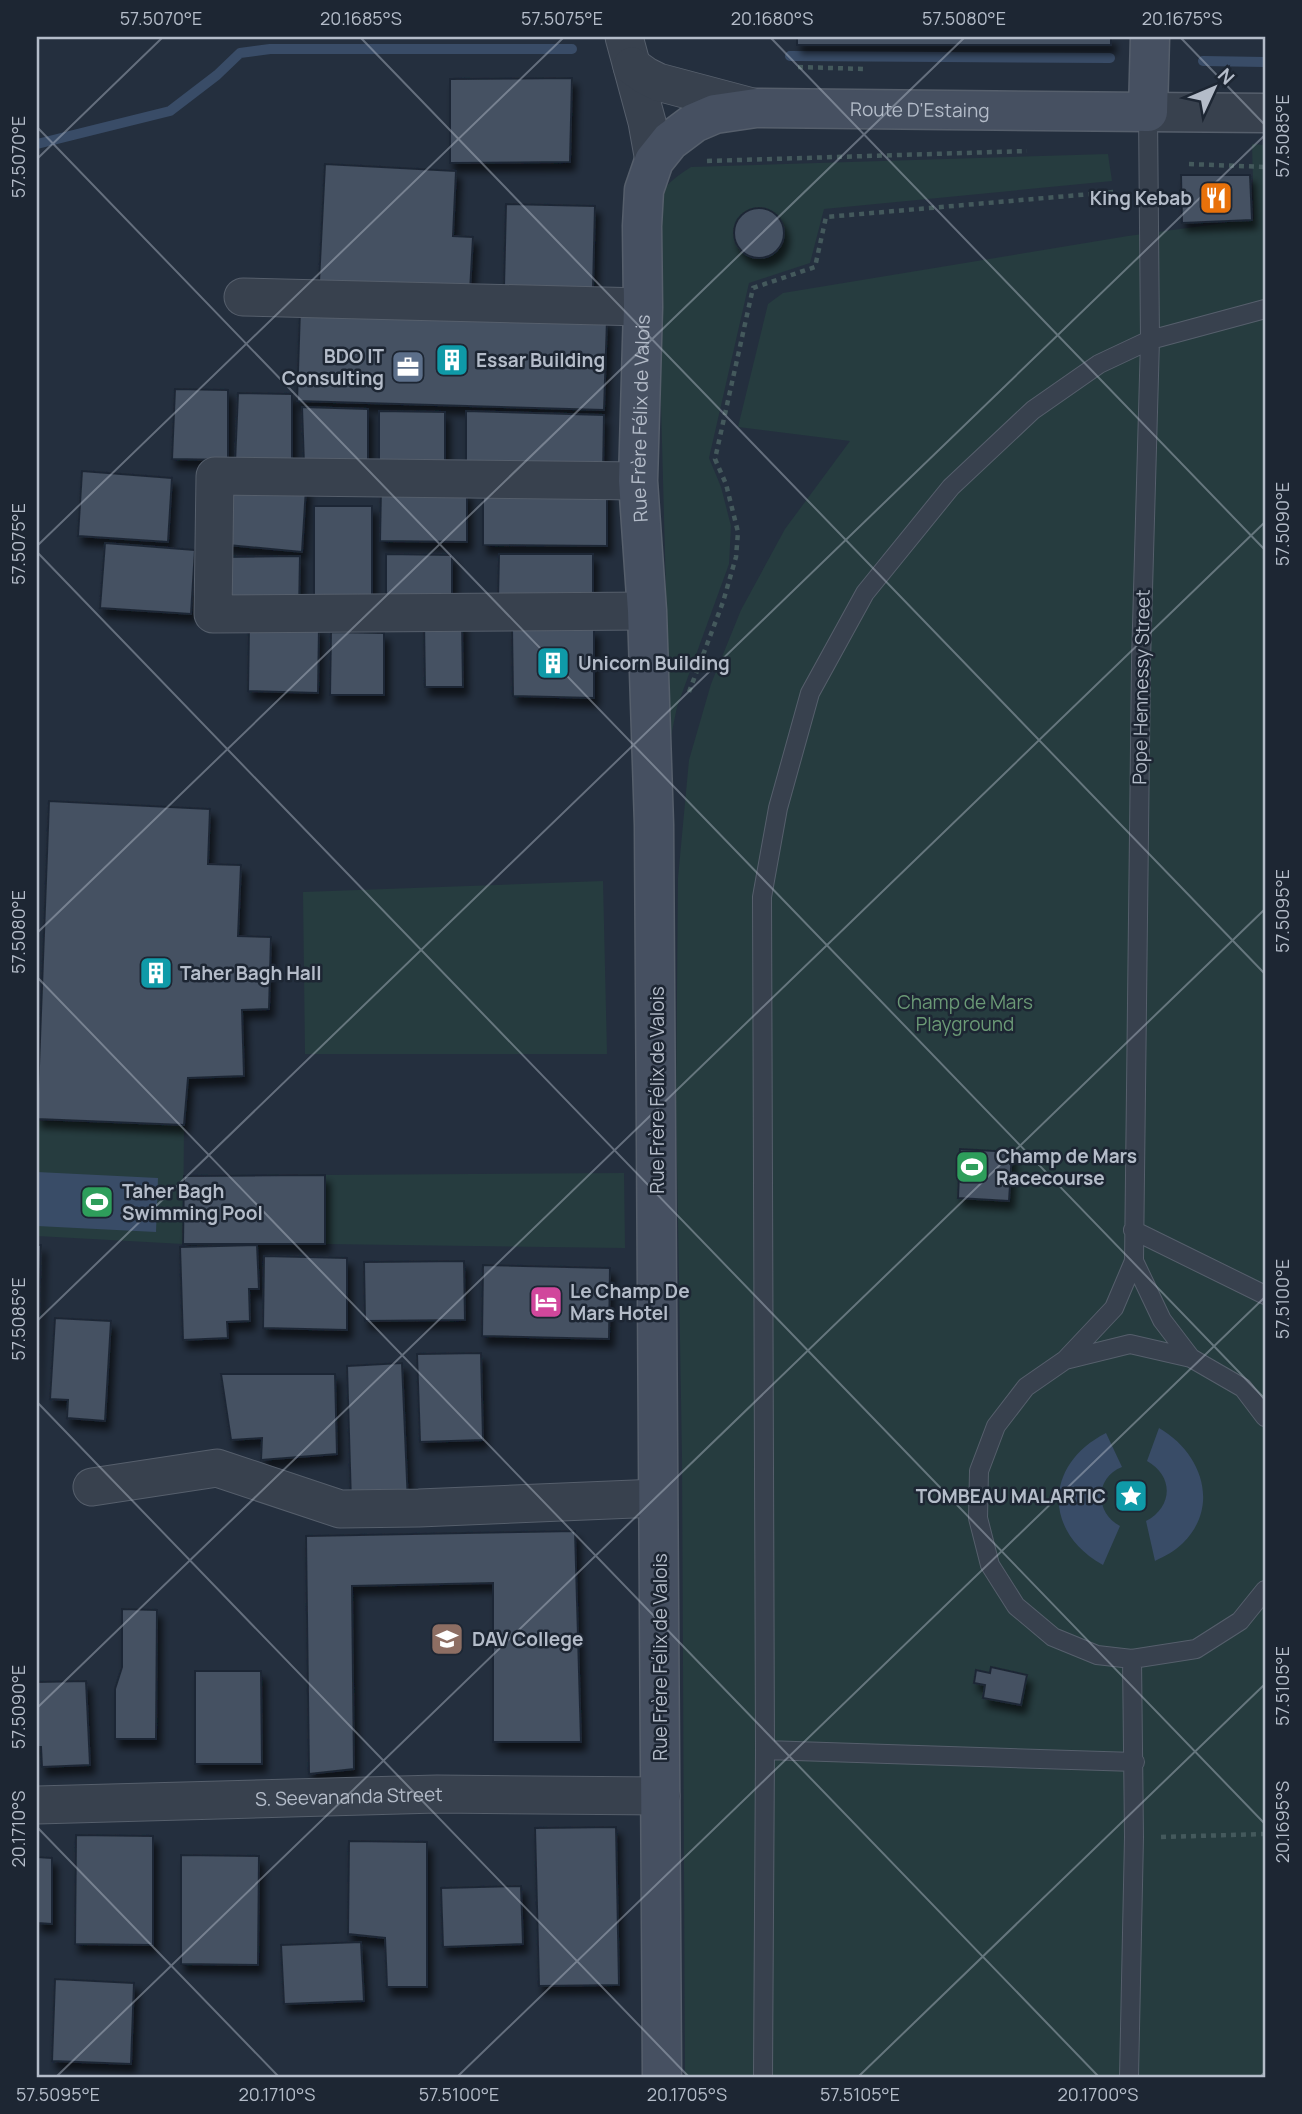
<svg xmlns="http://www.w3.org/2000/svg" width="1302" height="2114" font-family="Manrope,sans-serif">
	<defs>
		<filter id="shadow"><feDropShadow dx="4.5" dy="8" stdDeviation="3.5" flood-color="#0009"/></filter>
	</defs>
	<rect width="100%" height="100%" fill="#242f3e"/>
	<path fill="#263c3f" d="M1252 144 1265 145V2077H685L682 1457 676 1103 678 878 689 760 711 684 741 610 785 529 850 441 738 427 768 304 783 293 1128 236 1254 219Z
		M1108 154 1112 181 824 209 810 263 749 283 709 458 721 487 731 526 729 564 677 707 670 741 656 218C659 189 668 182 691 167Z
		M603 881 607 1054H305L303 892Z
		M37 1121 184 1125 183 1244 37 1236Z
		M624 1173 625 1248 325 1244V1175Z"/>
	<path fill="#394c67" d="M37 1172 158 1178 156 1232 37 1226Z
		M1159 1428C1201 1452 1221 1505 1183 1543 1175 1551 1165 1556 1155 1561L1146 1521C1173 1507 1174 1476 1147 1461Z
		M1106 1433 1122 1467C1094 1478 1095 1513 1120 1526L1103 1565C1042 1531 1045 1464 1106 1433Z"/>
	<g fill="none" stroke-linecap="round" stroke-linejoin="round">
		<path stroke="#394c67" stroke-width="10" d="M790 56 1110 58
			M1203 61 1265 62
			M37 144 170 111 217 75 240 53 270 49H572"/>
	</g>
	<path fill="#455162" stroke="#1f2835" stroke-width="2" filter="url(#shadow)" d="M797 37H1111V45H797Z
		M572 78 570 162 450 163V79Z
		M325 164 456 171 453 236 473 237 470 291 319 282Z
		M1181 175H1250L1252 220 1182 223Z
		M506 204 595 206 593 289 504 287Z
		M734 233a25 25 0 1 1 50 0a25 25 0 1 1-50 0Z
		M300 310 607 320 604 410 297 401Z
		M175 389 228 390V460L172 459Z
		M238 393 292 394V464L235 463Z
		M302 407 368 409V466L304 465Z
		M379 411 445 412V467L379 466Z
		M466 411 604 415 603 474 466 472Z
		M82 471 172 478 168 542 78 536Z
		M220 484 306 488 302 552 218 544Z
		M381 488 467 491V542L380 541Z
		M483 488H607V546L483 545Z
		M314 506H372V602L314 601Z
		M105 543 195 550 191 614 100 608Z
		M386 554 452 555V600H386Z
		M499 554H593V600L498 599Z
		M300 556 299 611 224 608V557Z
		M424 622H462L463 687H425Z
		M249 626 319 627 318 693 248 691Z
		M512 628 594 629V698L513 696Z
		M331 632 384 633V695H330Z
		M49 801 210 809 208 864 241 865 238 936 271 937 269 1009 242 1010 244 1076 188 1078 184 1125 37 1119Z
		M960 1149 1012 1152 1009 1201 958 1198Z
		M325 1175V1244H183L184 1176Z
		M37 1245H41L37 1394Z
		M257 1245 259 1289H249L250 1321 227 1322 228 1338 183 1340 180 1247Z
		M264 1256 347 1258V1330L263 1328Z
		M464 1261 465 1320 365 1321 364 1262Z
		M483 1265 610 1268 609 1339 482 1336Z
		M55 1318 111 1321 105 1421 67 1418 68 1400 50 1399Z
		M481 1353 483 1440 420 1442 417 1354Z
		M402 1363 408 1504 351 1502 347 1366Z
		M221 1374H335L337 1454 261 1460 262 1438 231 1440Z
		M575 1531 581 1742H493V1583L352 1586 354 1769 309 1774 306 1536Z
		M122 1609 157 1610 156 1739H115V1689L122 1667Z
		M991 1667 1027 1675 1021 1705 983 1698 985 1685 974 1683 976 1670 990 1673Z
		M195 1671H261L262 1764H195Z
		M86 1681 90 1765 42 1767 41 1747H37V1682Z
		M616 1827 619 1985 539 1986 535 1828Z
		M76 1835 153 1836V1945L75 1944Z
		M349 1841 427 1842V1987H387L385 1938 348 1934Z
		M181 1855 259 1856 258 1965 181 1964Z
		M37 1857 52 1858V1924L37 1923Z
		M521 1886 523 1944 443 1947 441 1888Z
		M361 1942 364 2001 284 2004 281 1945Z
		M55 1979 134 1983 131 2064 52 2061Z"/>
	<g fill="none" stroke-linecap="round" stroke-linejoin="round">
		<defs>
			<path id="service" d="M1133 1230 1265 1295
				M1134 1261 1162 1320 1191 1358
				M1065 1360 1114 1308 1134 1261 1141 662 1150 340 1148 112
				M1265 1417 1243 1388 1191 1358 1130 1344 1065 1360 1026 1387 996 1426 979 1471 978 1518 990 1565 1016 1606 1053 1637 1097 1655 1132 1659 1196 1649 1240 1621 1265 1590
				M765 1750 1135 1762
				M763 2077 765 1750 762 897 778 808 810 693 865 593 951 487 1033 410 1099 364 1150 340 1265 309
				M1129 2077 1134 1837 1132 1659"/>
			<g id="minor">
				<path d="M624 37 647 122 654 161"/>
				<path d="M632 66 646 76 658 82 756 108"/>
				<path d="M243 297 643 307"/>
				<path d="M638 481 215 476 213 614 647 611"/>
				<path d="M92 1487 217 1468 340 1509 419 1508 658 1498"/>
				<path id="s1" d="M37 1805 437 1794 661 1796"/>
			</g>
			<path id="tertiary" d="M1148 112 1265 113"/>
			<g id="secondary">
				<path id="s2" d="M662 2077 654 825 647 611 638 481 643 307 642 226 644 190 654 161 670 141 694 123 715 114 756 108 1148 112 1150 37"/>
			</g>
		</defs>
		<use href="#service" stroke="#565f6c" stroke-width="20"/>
		<use href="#minor" stroke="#565f6c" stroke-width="39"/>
		<use href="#tertiary" stroke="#565f6c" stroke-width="41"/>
		<use href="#secondary" stroke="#565f6c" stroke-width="41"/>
		<path stroke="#44595c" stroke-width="4.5" stroke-dasharray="5 5" stroke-linecap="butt" d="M798 67 864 69
			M707 161 1027 151
			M1189 164 1265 167
			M689 692 723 602 736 557 738 532 726 484 715 459 753 288 815 267 826 217 1114 192
			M1161 1837 1265 1834"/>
		<use href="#service" stroke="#38414e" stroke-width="18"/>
		<use href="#minor" stroke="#38414e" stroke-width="37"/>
		<use href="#tertiary" stroke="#38414e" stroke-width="38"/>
		<use href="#secondary" stroke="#465061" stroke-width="38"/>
	</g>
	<path fill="none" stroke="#b4bcc9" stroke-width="2" stroke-opacity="0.45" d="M360 37 1265 974M770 37 1265 550M1180 37 1265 125M37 127 1265 1399M37 159 163 37M37 546 564 37M37 552 1265 1824M37 933 965 37M37 977 1099 2077M37 1321 1265 135M37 1402 689 2077M37 1708 1265 522M37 1827 279 2077M56 2077 1265 909M457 2077 1265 1297M858 2077 1265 1684M1260 2077 1265 2072"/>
	<defs>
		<symbol id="restaurant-square" viewBox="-11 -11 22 22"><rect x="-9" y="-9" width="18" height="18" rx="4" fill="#e8710a" stroke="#1d2633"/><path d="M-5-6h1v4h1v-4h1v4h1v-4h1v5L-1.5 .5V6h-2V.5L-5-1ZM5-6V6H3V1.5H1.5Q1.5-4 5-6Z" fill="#fff"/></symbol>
		<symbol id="building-square" viewBox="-11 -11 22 22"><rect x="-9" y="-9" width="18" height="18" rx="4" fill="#0f9aa8" stroke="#1d2633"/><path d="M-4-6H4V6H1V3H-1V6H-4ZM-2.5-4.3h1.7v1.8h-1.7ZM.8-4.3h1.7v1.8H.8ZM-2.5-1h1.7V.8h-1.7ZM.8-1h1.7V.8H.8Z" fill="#fff"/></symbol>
		<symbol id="office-square" viewBox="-11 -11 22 22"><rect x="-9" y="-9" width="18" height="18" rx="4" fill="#5c6f8a" stroke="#1d2633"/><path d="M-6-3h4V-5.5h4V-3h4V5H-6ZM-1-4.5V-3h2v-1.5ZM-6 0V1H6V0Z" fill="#fff"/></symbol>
		<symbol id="stadium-square" viewBox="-11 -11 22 22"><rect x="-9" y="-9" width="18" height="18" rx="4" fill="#2e9e5b" stroke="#1d2633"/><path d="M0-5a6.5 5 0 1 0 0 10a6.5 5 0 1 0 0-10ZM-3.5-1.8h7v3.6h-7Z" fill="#fff"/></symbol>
		<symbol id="hotel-square" viewBox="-11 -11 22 22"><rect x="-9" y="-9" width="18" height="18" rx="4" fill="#d1479c" stroke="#1d2633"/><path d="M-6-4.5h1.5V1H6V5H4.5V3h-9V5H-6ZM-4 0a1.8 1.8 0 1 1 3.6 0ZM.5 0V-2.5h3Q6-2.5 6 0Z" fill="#fff"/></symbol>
		<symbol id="sight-square" viewBox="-11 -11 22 22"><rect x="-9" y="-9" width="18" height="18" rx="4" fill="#0f9aa8" stroke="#1d2633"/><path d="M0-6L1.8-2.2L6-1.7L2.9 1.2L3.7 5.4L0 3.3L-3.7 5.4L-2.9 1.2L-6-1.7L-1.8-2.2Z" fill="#fff"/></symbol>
		<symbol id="school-square" viewBox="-11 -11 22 22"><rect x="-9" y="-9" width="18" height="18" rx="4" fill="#8d6e63" stroke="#1d2633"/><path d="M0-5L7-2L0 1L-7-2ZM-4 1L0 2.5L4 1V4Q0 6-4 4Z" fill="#fff"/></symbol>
	</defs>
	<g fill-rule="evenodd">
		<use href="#restaurant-square" x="1197" y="179" width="38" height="38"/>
		<use href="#building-square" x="433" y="341" width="38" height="38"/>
		<use href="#office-square" x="389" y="348" width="38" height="38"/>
		<use href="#building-square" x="534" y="644" width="38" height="38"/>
		<use href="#building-square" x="137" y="954" width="38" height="38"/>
		<use href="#stadium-square" x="953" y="1148" width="38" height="38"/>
		<use href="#stadium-square" x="78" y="1183" width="38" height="38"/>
		<use href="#hotel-square" x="527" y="1283" width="38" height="38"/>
		<use href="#sight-square" x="1112" y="1477" width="38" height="38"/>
		<use href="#school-square" x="428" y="1620" width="38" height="38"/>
	</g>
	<g text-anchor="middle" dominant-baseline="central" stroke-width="5" stroke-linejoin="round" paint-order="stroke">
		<g font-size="19" fill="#b4bcc9" stroke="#1d2633">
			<text stroke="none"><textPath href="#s2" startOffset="2202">Route D'Estaing</textPath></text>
			<text stroke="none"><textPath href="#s2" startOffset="1659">Rue Frère Félix de Valois</textPath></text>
			<text transform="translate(1141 687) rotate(-89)">Pope Hennessy Street</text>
			<text transform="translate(657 1090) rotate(-90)">Rue Frère Félix de Valois</text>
			<text transform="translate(660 1657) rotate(-90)">Rue Frère Félix de Valois</text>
			<text stroke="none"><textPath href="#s1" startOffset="312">S. Seevananda Street</textPath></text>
		</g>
		<g font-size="19" font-weight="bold" fill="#b4bcc9" stroke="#1d2633" text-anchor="start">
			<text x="1192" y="198" text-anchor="end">King Kebab</text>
			<text x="384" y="356" text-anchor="end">BDO IT<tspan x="384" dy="22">Consulting</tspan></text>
			<text x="476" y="360">Essar Building</text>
			<text x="578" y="663">Unicorn Building</text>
			<text x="180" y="973">Taher Bagh Hall</text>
			<text x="996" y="1156">Champ de Mars<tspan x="996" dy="22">Racecourse</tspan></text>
			<text x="122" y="1191">Taher Bagh<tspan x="122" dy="22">Swimming Pool</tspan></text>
			<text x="570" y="1291">Le Champ De<tspan x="570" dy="22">Mars Hotel</tspan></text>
			<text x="1106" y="1496" text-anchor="end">TOMBEAU MALARTIC</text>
			<text x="472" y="1639">DAV College</text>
		</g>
		<g font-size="19" fill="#6b9a76" stroke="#1d2633">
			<text x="965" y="1002">Champ de Mars<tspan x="965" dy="22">Playground</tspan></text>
		</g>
	</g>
	<rect width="1302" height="2114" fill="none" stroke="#1d2633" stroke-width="77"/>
	<g transform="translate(1214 88) rotate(46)" stroke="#1d2633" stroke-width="5" paint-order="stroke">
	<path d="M0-5L12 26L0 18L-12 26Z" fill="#b4bcc9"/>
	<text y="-10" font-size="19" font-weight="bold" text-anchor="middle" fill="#b4bcc9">N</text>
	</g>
	<rect x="38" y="38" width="1226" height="2038" fill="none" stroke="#b4bcc9" stroke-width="2.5"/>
	<g font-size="18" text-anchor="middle" fill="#b4bcc9">
		<text x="161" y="25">57.5070°E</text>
		<text x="361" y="25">20.1685°S</text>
		<text x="562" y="25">57.5075°E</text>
		<text x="772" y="25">20.1680°S</text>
		<text x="964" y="25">57.5080°E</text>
		<text x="1182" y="25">20.1675°S</text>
		<text transform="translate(1283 136) rotate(-90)" y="6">57.5085°E</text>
		<text transform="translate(19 157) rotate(-90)" y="6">57.5070°E</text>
		<text transform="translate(1283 524) rotate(-90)" y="6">57.5090°E</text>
		<text transform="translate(19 544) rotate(-90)" y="6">57.5075°E</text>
		<text transform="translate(1283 911) rotate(-90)" y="6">57.5095°E</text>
		<text transform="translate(19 932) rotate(-90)" y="6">57.5080°E</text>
		<text transform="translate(1283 1299) rotate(-90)" y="6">57.5100°E</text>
		<text transform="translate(19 1319) rotate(-90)" y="6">57.5085°E</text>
		<text transform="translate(1283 1686) rotate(-90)" y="6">57.5105°E</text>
		<text transform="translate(19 1707) rotate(-90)" y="6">57.5090°E</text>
		<text transform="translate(1283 1822) rotate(-90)" y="6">20.1695°S</text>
		<text transform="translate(19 1829) rotate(-90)" y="6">20.1710°S</text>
		<text x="58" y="2101">57.5095°E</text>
		<text x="277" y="2101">20.1710°S</text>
		<text x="459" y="2101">57.5100°E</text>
		<text x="687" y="2101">20.1705°S</text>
		<text x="860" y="2101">57.5105°E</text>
		<text x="1098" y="2101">20.1700°S</text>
	</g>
</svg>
